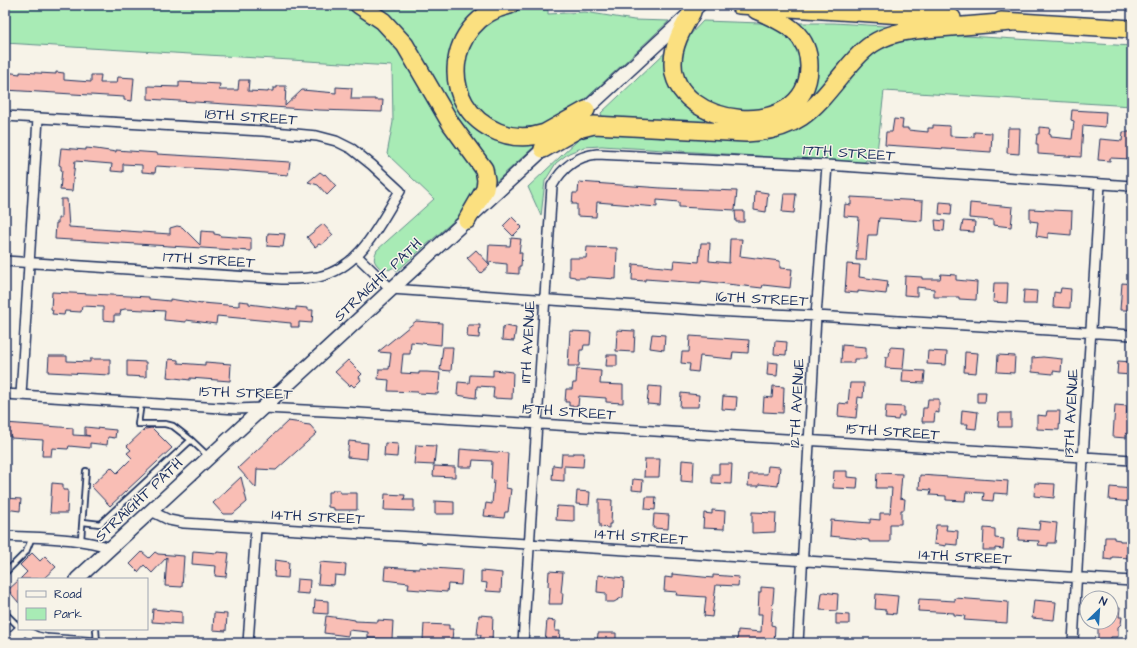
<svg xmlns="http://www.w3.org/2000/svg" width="1137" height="648" font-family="'Architects Daughter',sans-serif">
	<rect width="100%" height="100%" fill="#f7f3e8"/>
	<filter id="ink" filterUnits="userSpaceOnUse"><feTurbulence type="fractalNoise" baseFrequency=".025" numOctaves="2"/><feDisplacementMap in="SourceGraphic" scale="8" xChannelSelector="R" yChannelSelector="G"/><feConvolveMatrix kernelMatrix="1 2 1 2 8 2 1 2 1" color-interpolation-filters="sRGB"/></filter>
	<g filter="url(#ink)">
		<path fill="#a8ebb5" stroke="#628d8a" d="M5 5H341L365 17 391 37 479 170 476 201 397 271 394 267 389 270 386 268 382 270C374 262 372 261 377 250L434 199 387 154 393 122 392 66 5 43Z
			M367 5H499L469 23 454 100 538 143 490 187 486 164Z
			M511 10H548V14L585 12 634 20 669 21 563 120 518 134 489 125 470 103 461 74 467 44 489 20Z
			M703 21 761 23 781 28 796 42 805 61 791 101 744 116 713 108 686 89 677 61 687 38Z
			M797 23H834L902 27 816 100 807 95Z
			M933 34 1132 46V106L884 91 876 161 866 160 864 163 602 146 584 147 569 153 556 163 545 181 541 216 528 187 578 140 585 137V134L593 132 749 141 775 138 799 128 864 60 884 44Z
			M672 46 669 77 723 123 722 129 597 120 600 117H602L601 113Z"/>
		<path fill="#f9beb5" stroke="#1b2f5e" d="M5 72 20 74V72L56 74V72L64 73V80L91 82V75H101L100 83H117L118 77 134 78 132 101 124 100V97L5 90Z
			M239 80H249L248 91 268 92V91H273V88H277V86H286L285 106 302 90 336 93V87L352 88 351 99H375V100H383L382 112 319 110 148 99V86L179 87V82L220 84 219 90H238Z
			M1072 110 1106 112 1105 127 1083 125 1081 157 1038 154V144H1036L1037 134H1039V127L1050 128 1049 134 1051 135V137L1072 139 1074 121 1071 120Z
			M894 119 903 120 902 128H908V130L928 132V128H933V125L950 126V136L974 137V132L992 133 991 152 885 145 886 132H892Z
			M1008 128H1020L1019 154 1007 153Z
			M1123 132H1132V159L1110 158V161L1098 160 1100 139 1122 141Z
			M61 148 86 150V148L96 149 116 152V150L157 153V154L290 162 288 175 241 171 156 166 155 173 142 172V165L123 164V172L111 171 112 164 75 161 72 191 60 190 62 170H61V166L59 165Z
			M320 172 324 175 325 174 336 186 327 195 318 185 308 182Z
			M579 182 661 188 737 191 735 210 679 207V202L657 200V207L597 202 596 217 577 216V204H572L573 193H578Z
			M755 191 768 193 766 212 754 210Z
			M784 194H796L794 213 782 212Z
			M851 197 923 201 922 221 879 218 877 235H868L866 260H856L859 217 844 216 845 204 851 205Z
			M61 199H67L69 227 170 234V228L177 226 182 227 200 245 201 231 214 232V234L220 235V236L251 238V251L55 239 56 223H58V218H61Z
			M940 202 952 203 951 215 939 214Z
			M970 203 1013 207 1011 227 993 225V220L969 218Z
			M1030 209 1072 211 1071 235 1048 233V238L1036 236 1038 222 1030 221Z
			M735 211H744V222H736Z
			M512 217 522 227 513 236 503 226Z
			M935 220 945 221 944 231 936 230Z
			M963 221 975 222 974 232 961 231Z
			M323 224 333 235 321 245 319 244 315 247 307 237Z
			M268 233 285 234 283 247 267 246Z
			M511 238 521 239 519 253H522L521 266H519V274L507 273V264L488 262 489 245 510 246Z
			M730 239H742L740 256 780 261V268L792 269 790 288 763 285 762 288 701 281V283L645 279V281L632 280 633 264 673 268 674 260 699 262 701 243H710L709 261 729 263Z
			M587 247 617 248 616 279 587 277V278H575V277L569 276V258H586Z
			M476 250 490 265 481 273 467 258Z
			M847 264 860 265 859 277 888 281 886 294 858 291V293L845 292Z
			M941 274 956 275V280L977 282 976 300 959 299V297H934V289L917 287V296L904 295 905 276 922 277V279H940Z
			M994 283H1008L1007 303 993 302Z
			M1122 283 1132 284V310H1120Z
			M1061 288 1071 289 1070 308 1053 307 1054 292 1060 293Z
			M1024 290 1037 291 1036 304H1023Z
			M52 292 149 297V299L170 301V299L202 304V303L239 306V301L249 302V304L296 310V307L307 308V310H313L312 323 299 322V327H291V323L217 316 216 324 186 320V322L164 320 165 311 125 309 121 310 120 315H114V321L103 320V307L82 306 81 312 65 311 64 315 52 314 53 310 51 309Z
			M416 321 442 323 441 345 411 342 410 354H403L401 373 419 374V372H427L440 373 438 394 418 393V392L388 391 389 380 378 379 379 369H389L391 353 378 352Z
			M468 325H480L479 338 467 337Z
			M506 326 516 328 514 341 502 340 503 327Z
			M617 330 635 331 634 352 616 351Z
			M570 331 591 332 590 345H584L583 350H580L579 366H568Z
			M652 334 665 335 664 350 650 348Z
			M690 336 749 340 748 353 733 352 732 359 700 356 698 372 689 371 690 364 681 363 682 352H689Z
			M775 341 787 342 786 355 774 354Z
			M842 345 866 347V359H854V363H841Z
			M443 347H453L451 371 440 370Z
			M890 347 905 348 903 369 885 368 886 357H889Z
			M928 351 947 352 946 365 927 364Z
			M965 352 978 353 976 373 964 372Z
			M607 355H617V366H606Z
			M998 355 1015 356 1014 373 997 372Z
			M49 356H67V361L90 362V359H110V375L48 372Z
			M1043 357 1062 359 1061 372 1053 371V374L1032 372V358Z
			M169 359 178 360V363L205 365V362L231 364 230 381 190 378V380L167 377Z
			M348 360 362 374 359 377 361 380 354 387 351 384 350 386 335 372Z
			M127 361 146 362V377L127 376Z
			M1118 361 1132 362V375L1117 374Z
			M768 362 778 363 777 376 767 375Z
			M577 369 601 371 600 384 623 385V403L606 402V398L579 396 578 406H569V402H565L566 389H572L573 383H576Z
			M493 370 513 372 512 399 493 398 494 387 477 386 476 398 457 395 458 382 469 383 470 375 493 376Z
			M903 370 925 371 924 383 902 382Z
			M850 383H864L863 398 858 397 856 418 838 416 839 403 848 404Z
			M649 386 661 387 660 405 647 404Z
			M773 386 784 387 783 413 763 412 764 397 772 398Z
			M977 392H986L985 402H977Z
			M681 393 699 395 698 407H680Z
			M723 396 737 397 736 410 722 409Z
			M928 399H939V413L935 412 934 422H922L923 408H927Z
			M1115 405 1127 406 1126 419H1132V434H1126V438L1113 437Z
			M886 406 904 407V416H899L898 420 885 419Z
			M962 410 978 412 976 429 967 428 968 424H961Z
			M1047 411H1060L1059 430 1037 429V415L1046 416Z
			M999 413H1011V427H998Z
			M288 421 302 423V424L310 425 317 433 276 470 257 469 256 488 238 468Z
			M5 423 73 428V435L90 436 85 435V427L116 430 115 438 108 437 107 445 90 443V448L69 446 68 449 52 448 51 456H42L43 440 11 438V436H5Z
			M152 428 172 448 110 506 91 486 111 467 117 473 132 458 127 453 131 450 127 446 145 429Z
			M349 441 368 443 367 459 347 457Z
			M385 443 398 444 397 457 384 456Z
			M416 445 436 446 434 465 414 464Z
			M460 449 508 453 506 488 511 489 508 512H505L504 518 484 516 486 503 492 504 494 480 491 479 492 461 473 460 472 467H459Z
			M573 453H584L583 467 564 466V481L552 480 553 465 561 466 562 454H573Z
			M645 459H660L659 477H644Z
			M682 460 694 461 693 482 681 481Z
			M719 464H732L731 484 712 483V474H719Z
			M434 466 455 467V477L433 476Z
			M768 466 780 467 778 486 759 484V486H748L749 474H767Z
			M834 471H847V477L858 478 857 489 833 488Z
			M877 473 902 474 900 498 905 499 904 510H901V524H890V542H869V540L830 536 831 520 870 523V519L880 520V513H890L892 488H876Z
			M920 475 1008 481 1007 494 994 493 993 501 983 500 984 493 966 492 965 501 946 500V496L930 495 931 490 919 489Z
			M241 477 247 502 233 514H223L213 503Z
			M633 479 643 480 642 491 632 490Z
			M52 483 63 484V490H68L67 513H50Z
			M1035 483 1055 484 1054 498 1034 496Z
			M1110 487 1132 489V502L1109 500Z
			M333 490H340V493H357V510H334V508L328 507V492H332Z
			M577 491 590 492 589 505 576 504Z
			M385 494 405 495 404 500H414V511L384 510Z
			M646 497H656L655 510 645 509Z
			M5 498 21 499 20 511 5 509Z
			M599 499 612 500 611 524H609V528L600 527V524H599Z
			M435 501 454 502V514H435Z
			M557 506 574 507V521L556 520Z
			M712 510 725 511 724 529 703 528 704 513 712 514Z
			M752 512 776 513 775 532 752 533Z
			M654 514 669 515 668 529 653 528Z
			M1040 521 1057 523 1055 543H1048V546L1038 545 1039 541 1018 540 1019 528 1039 530Z
			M936 525H947L946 530 958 531 957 545 946 544V546L934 544Z
			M984 528 995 529V538L1004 539 1003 549 995 548V550H983Z
			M1105 537H1114V539L1120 540V541H1128V549H1132V558L1112 557V560L1104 559Z
			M193 551 217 553V552L229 553 226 577 215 576 216 566 192 564Z
			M142 552 149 558 155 552 158 554 184 556 182 587 165 586 167 557 152 573 144 565 138 572 130 564Z
			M32 553 40 561 45 556 56 567 43 579H20L27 572 20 565Z
			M275 560 289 562 288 578 274 577Z
			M320 562 346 564 345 576 335 575 334 585 318 584Z
			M385 567 419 569V567L462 570 461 585 448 584 447 592 408 589 409 583 384 580Z
			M481 571 502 573 501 592 486 591 487 583 481 582Z
			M549 571 563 572 561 593H563L562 604H549L550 587 548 586Z
			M672 574 713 578V575L739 577 738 586 716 585 712 617 704 616 706 597 676 595 677 592 664 591 665 577 672 578Z
			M598 575 624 578 623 597 614 602H606V593L597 592Z
			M297 579 310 580 309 594 296 593Z
			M19 580V603L8 590Z
			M761 587 774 588 771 625 775 626 774 643H737L738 630 761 632 762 614H758L759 592H761Z
			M824 592 838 594 837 611 820 610 822 593Z
			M876 594 898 596 896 614 886 613V610L875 609Z
			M955 598 1008 602 1007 623 964 620 965 616 954 615V613L918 611 919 599 955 601Z
			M315 600 328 601V614L314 613Z
			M1034 600 1056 602 1054 620 1032 618Z
			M1111 607H1120L1119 617H1122L1121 624 1118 627V637H1111L1110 643H1098V622H1111Z
			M153 609 182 612V624L152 622Z
			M214 613 227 614 226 631 213 630Z
			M836 614 849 615V624H836Z
			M479 615 493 616 492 642 480 641 481 635H477Z
			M326 616 349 619 355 620V621L378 622V620L393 621 392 639 368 638V632L349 630 348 636 324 633Z
			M547 620 556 621 555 631H560L559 643H545Z
			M424 624 449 625V629H453L452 640H449L448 641 423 640Z
			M598 633H616V643H597Z"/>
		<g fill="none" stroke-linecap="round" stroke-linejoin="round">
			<defs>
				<path id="lane" d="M191 440 209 457
					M83 522 100 524 191 440 173 426 165 424H138L141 403
					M81 540 86 471
					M5 573 26 552 32 537
					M5 613 19 627
					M96 629 97 643"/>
				<path id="street" d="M5 116 263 131 317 136 336 141 352 149 372 165 400 191C379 224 361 268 318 277 306 279 294 279 282 279L5 261
					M357 256 391 289 713 311 816 316 1132 335
					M5 394 236 409 264 408 344 412 1132 460
					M21 395 38 118
					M151 511 169 520 184 523 1132 581
					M5 536C40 538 77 537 111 548
					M22 630 37 637 46 639 103 643
					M248 643 256 528
					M523 643 552 186C562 168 576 156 597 154L827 165 1132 186
					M798 643 816 316 827 165
					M1073 643 1083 458 1100 184"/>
				<path id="secondary" d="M580 115 699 5
					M77 579 549 144
					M8 643 23 629"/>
				<path id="highway" d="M359 5 383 21 405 45 451 124 484 169 486 180 485 189 467 220
					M510 5C445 19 436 107 498 132 513 138 530 138 545 133L586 110
					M739 5 952 18
					M692 12C683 28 673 44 673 63 672 128 807 144 809 68 810 32 783 22 756 10
					M1001 21 1132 29
					M543 149 578 129 594 125 746 133C799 130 813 110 844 72 854 60 864 48 877 41 897 30 918 30 939 28 964 26 988 24 1012 22"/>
			</defs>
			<use href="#lane" stroke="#1b2f5e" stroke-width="8"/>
			<use href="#street" stroke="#1b2f5e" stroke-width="12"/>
			<use href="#secondary" stroke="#1b2f5e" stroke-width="16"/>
			<use href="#highway" stroke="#1b2f5e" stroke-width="20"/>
			<use href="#lane" stroke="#f7f3e8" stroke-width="4.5"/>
			<use href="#street" stroke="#f7f3e8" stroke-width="9"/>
			<use href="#secondary" stroke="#f7f3e8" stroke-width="13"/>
			<use href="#highway" stroke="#fbe080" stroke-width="17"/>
		</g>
	</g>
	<g text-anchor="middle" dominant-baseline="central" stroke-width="3" stroke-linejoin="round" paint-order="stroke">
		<g font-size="15" fill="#1b2f5e" stroke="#f7f3e8">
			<text transform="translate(251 117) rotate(4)">18TH STREET</text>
			<text transform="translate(849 153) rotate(4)">17TH STREET</text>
			<text transform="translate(209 260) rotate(4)">17TH STREET</text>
			<text transform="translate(378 280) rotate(-43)">STRAIGHT PATH</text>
			<text transform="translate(762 299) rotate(3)">16TH STREET</text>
			<text transform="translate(528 342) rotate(-87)">11TH AVENUE</text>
			<text transform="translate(246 393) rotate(2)">15TH STREET</text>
			<text transform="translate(797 403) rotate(-87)">12TH AVENUE</text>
			<text transform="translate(569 412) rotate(4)">15TH STREET</text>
			<text transform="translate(1071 413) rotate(-87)">13TH AVENUE</text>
			<text transform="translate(893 432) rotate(4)">15TH STREET</text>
			<text transform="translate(139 500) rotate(-43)">STRAIGHT PATH</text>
			<text transform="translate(318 517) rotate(3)">14TH STREET</text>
			<text transform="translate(641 537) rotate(4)">14TH STREET</text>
			<text transform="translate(965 557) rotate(3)">14TH STREET</text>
		</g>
	</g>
	<rect width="1137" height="648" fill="none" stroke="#f7f3e8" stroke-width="20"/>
	<rect x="10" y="10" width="1117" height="628" fill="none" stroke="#1b2f5e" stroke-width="1.5" filter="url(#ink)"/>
	<rect x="18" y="578" width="130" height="52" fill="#f7f3e8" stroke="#9fa5b1"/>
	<rect x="26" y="591" width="20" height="6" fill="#f7f3e8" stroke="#9fa5b1"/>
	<text x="54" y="598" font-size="12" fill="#1b2f5e">Road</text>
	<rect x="26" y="608" width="20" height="12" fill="#a8ebb5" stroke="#9fa5b1"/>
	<text x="54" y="618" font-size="12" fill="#1b2f5e">Park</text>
	<g transform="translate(1099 610) rotate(25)"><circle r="19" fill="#f7f3e8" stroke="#9fa5b1"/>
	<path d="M0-3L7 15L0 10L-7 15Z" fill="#1f6fb2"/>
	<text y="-6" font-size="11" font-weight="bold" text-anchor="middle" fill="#1b2f5e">N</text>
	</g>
</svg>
